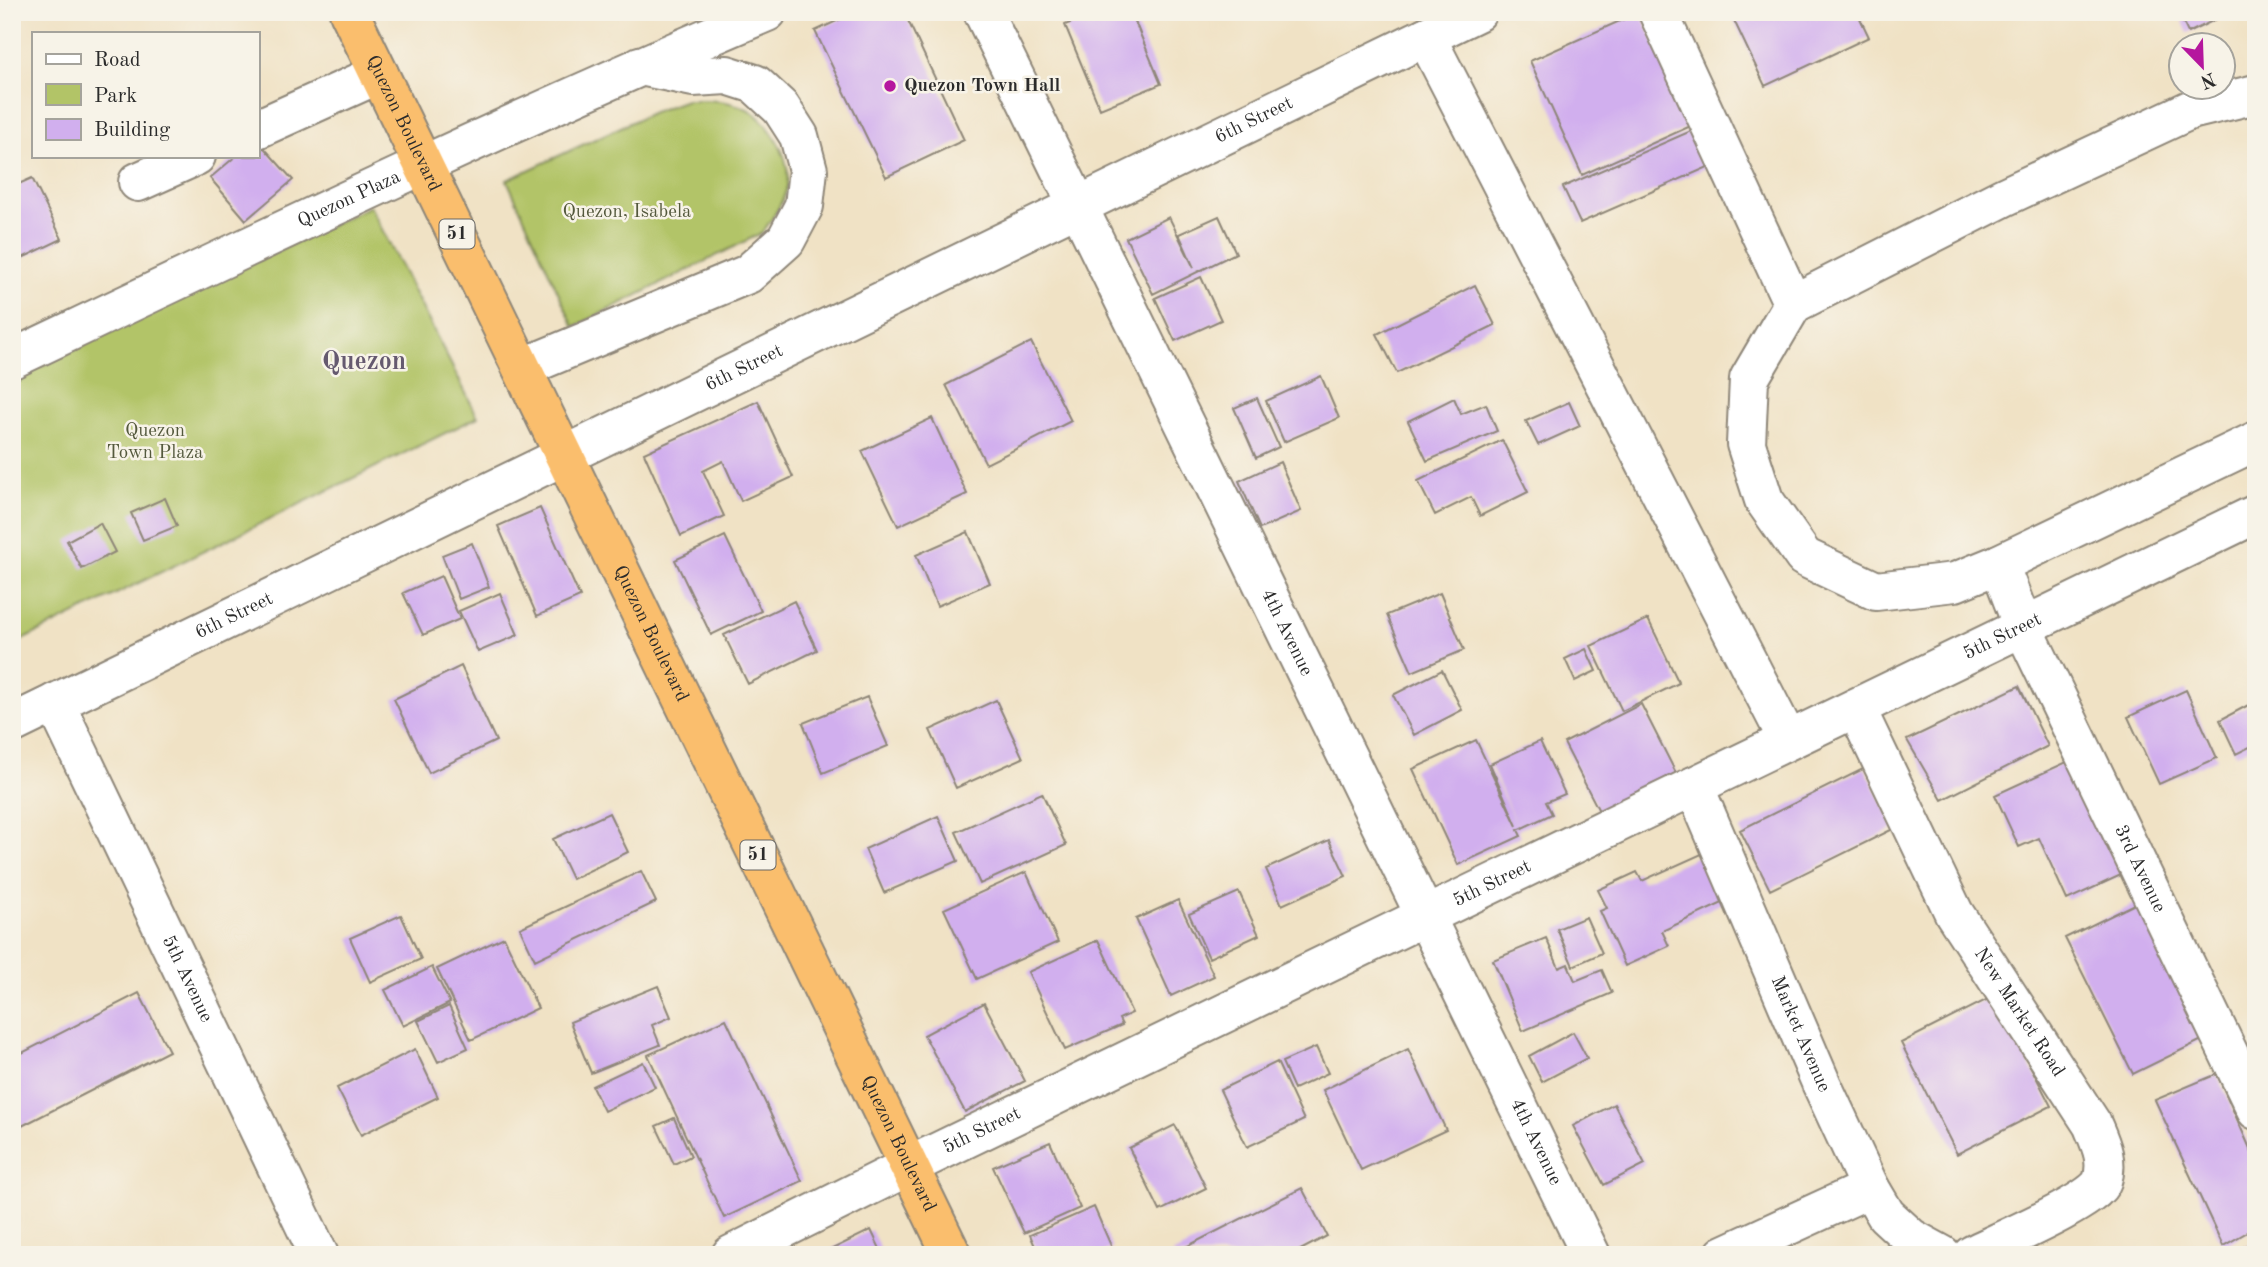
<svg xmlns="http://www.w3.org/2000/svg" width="2268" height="1267" font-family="'Old Standard TT',serif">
	<rect width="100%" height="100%" fill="#f7f3e8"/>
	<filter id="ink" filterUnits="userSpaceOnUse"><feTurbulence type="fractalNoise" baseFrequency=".0143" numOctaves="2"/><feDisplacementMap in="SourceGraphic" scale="14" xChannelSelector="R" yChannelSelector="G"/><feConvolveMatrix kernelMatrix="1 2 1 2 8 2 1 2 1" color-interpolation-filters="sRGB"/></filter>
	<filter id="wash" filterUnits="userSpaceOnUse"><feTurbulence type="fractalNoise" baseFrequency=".00686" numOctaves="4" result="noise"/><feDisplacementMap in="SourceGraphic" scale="28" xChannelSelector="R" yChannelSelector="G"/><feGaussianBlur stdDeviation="1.57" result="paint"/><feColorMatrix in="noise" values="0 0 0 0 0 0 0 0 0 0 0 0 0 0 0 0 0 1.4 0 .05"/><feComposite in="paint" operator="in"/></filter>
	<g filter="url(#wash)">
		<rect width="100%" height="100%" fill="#f0e2c5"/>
		<path fill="#b2c467" stroke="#6e7849" stroke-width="2" d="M686 100C706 100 726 99 745 108 757 113 769 128 776 139 798 177 787 199 762 233L574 327 507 180 653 112Z
			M370 206 478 417 12 645V380Z"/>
		<g id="blocks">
			<path fill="#d1afee" d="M856 12H904L964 140 886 177 815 31Z
				M1097 12H1131L1161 84 1100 109 1065 25Z
				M1640 12 1693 125 1582 175 1530 61Z
				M1730 12H1857L1869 37 1765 86Z
				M2178 12H2231L2188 33Z
				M1700 127 1715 164 1580 223 1563 187Z
				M257 140 293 180 246 220 210 178 236 156H257Z
				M32 178 62 239 12 263V187Z
				M1219 216 1236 253 1153 294 1126 238 1169 217 1194 268 1179 234Z
				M1201 277 1221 320 1175 341 1155 298Z
				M1475 285 1495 325 1397 373 1377 334Z
				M1031 342 1071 421 986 464 946 385Z
				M1321 376 1339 418 1284 442 1266 401Z
				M1257 398 1279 447 1256 458 1234 408Z
				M1454 398 1461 414 1486 404 1497 431 1427 461 1408 421Z
				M758 401 793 477 741 501 723 461 703 471 724 516 681 536 644 453Z
				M1569 402 1580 426 1538 445 1526 421Z
				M932 418 967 494 898 526 862 451Z
				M1502 440 1528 492 1480 516 1471 497 1435 515 1418 481Z
				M1280 462 1301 511 1260 529 1239 481Z
				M165 498 177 526 143 540 131 513Z
				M540 508 580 597 537 616 498 526Z
				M100 523 115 552 82 569 67 541Z
				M968 532 990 583 937 606 916 555Z
				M725 536 761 611 711 635 675 560Z
				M472 543 489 587 459 599 442 555Z
				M441 576 460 619 423 635 403 593Z
				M500 593 518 635 478 652 459 611Z
				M1440 593 1464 650 1412 672 1387 615Z
				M794 601 817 650 748 684 724 635Z
				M1648 619 1679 683 1622 711 1591 646Z
				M1586 649 1596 671 1575 681 1565 659Z
				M461 666 496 741 429 773 394 699Z
				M1442 670 1462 710 1414 735 1393 695Z
				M2019 686 2048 746 1942 800 1907 740Z
				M2186 690 2217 758 2159 784 2128 717Z
				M867 697 888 746 823 773 803 723Z
				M996 700 1023 758 956 788 930 730Z
				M2256 701V744L2236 754 2220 720Z
				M1641 704 1676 773 1599 811 1564 743Z
				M1476 740 1517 826 1490 764 1540 741 1565 794 1546 802 1552 814 1518 830 1521 836 1458 865 1413 769Z
				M2069 761 2121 875 2067 900 2039 838 2019 847 1995 795Z
				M1865 768 1895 828 1770 890 1740 830Z
				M1042 793 1066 845 980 884 956 832Z
				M609 813 628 852 572 879 553 839Z
				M938 816 958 861 884 893 865 849Z
				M1329 840 1346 876 1282 905 1266 869Z
				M1706 852 1727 901 1662 931 1669 946 1625 966 1600 911 1607 908 1598 890 1637 872 1642 881Z
				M641 871 656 902 535 960 520 928Z
				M1026 872 1058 942 977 979 944 909Z
				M1239 892 1259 935 1209 958 1189 914Z
				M1178 900 1214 976 1171 996 1136 919Z
				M2137 903 2204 1039 2133 1074 2065 938Z
				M401 915 421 959 370 982 350 938Z
				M1586 917 1602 953 1573 966 1557 929Z
				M504 937 538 1008 471 1040 437 969Z
				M1546 938 1559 968 1568 964 1575 981 1602 970 1612 993 1523 1031 1493 960Z
				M1098 940 1132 1013 1119 1019 1122 1025 1065 1050 1028 972Z
				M432 967 450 1003 403 1026 385 990Z
				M658 986 671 1017 652 1025 660 1045 591 1073 570 1022Z
				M139 993 169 1051 12 1131V1058Z
				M1994 996 2051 1106 1957 1154 1901 1043Z
				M984 1003 1025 1081 965 1112 924 1035Z
				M449 1006 468 1048 438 1062 418 1021Z
				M726 1019 802 1181 724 1218 648 1055Z
				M1573 1032 1587 1058 1542 1082 1529 1056Z
				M1316 1047 1328 1073 1294 1089 1282 1062Z
				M415 1049 438 1097 361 1135 337 1088Z
				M1408 1049 1446 1130 1361 1170 1323 1090Z
				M643 1062 655 1087 604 1111 592 1086Z
				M1277 1062 1304 1120 1247 1147 1220 1090Z
				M2217 1074 2256 1162V1227L2223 1246 2155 1100Z
				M1614 1104 1645 1164 1604 1185 1573 1126Z
				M674 1118 691 1156 674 1164 656 1126Z
				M1175 1125 1206 1188 1160 1211 1129 1148Z
				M1050 1142 1080 1208 1024 1233 993 1167Z
				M1302 1188 1327 1236 1291 1255H1170Z
				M1094 1207 1112 1248 1096 1255H1039L1030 1235Z
				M871 1230 883 1255H820Z
				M2256 1241V1255H2232L2231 1253Z"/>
		</g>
	</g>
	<g filter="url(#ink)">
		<use href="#blocks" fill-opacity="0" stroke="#8e8678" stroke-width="2"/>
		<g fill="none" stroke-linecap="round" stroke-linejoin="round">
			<defs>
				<g id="minor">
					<path id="s1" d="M983 12 1591 1255"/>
					<path d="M1658 12 1793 304 1749 379 1746 444 1764 500 1804 557 1876 591 1955 582 1999 564 2256 441"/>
					<path d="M1426 37 1788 740"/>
					<path d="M257 129 379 74"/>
					<path d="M138 182 196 156"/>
					<path d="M1793 304 2004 197 2190 110 2256 94"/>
					<path id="s2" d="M12 359C262 240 512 120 767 12"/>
					<path d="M522 368 748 274 786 240 804 206 808 170 799 136 781 108 755 84 727 75 693 77 640 66"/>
					<path id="s3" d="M1999 564 2023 627 2256 1110"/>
					<path id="s4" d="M55 703 319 1255"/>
					<path id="s5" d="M1856 708 1954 913 2092 1124C2100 1143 2109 1160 2102 1181 2096 1201 1995 1243 1972 1255"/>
					<path id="s6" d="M12 724 1477 12"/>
					<path id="s7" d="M1694 786 1822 1085 1870 1188 1886 1215 1911 1238 1942 1255"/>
					<path id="s8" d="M731 1255 909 1166 2256 514"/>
					<path d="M1724 1255 1870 1188"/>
				</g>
				<g id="highway">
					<path id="s9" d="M349 12 952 1255"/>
				</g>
			</defs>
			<use href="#minor" stroke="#8e8678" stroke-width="42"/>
			<use href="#highway" stroke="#8e8678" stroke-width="42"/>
			<use href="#minor" stroke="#fff" stroke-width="38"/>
			<use href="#highway" stroke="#fabe6d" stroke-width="38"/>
		</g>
	</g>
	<circle fill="#b5179e" stroke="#f7f3e8" stroke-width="2.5" cx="890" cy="86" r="7"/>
	<g text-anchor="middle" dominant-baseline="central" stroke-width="5" stroke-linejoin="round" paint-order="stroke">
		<g fill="#f7f3e8" stroke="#686764" stroke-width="2">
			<rect x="439.5" y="219.5" width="35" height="29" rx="5"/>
			<rect x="740.5" y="840.5" width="35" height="29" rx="5"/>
		</g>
		<g font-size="18" font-weight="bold" fill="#2b2b2b">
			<text x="457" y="234">51</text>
			<text x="758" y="855">51</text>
		</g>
		<g font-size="19" font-weight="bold" fill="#2b2b2b" stroke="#f7f3e8" text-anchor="start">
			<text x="904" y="86">Quezon Town Hall</text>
		</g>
		<g font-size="19" fill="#2b2b2b" stroke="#f7f3e8">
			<text stroke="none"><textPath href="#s6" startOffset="1381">6th Street</textPath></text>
			<text stroke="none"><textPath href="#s9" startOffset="124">Quezon Boulevard</textPath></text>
			<text stroke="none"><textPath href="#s2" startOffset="373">Quezon Plaza</textPath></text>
			<text stroke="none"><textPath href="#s6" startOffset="814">6th Street</textPath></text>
			<text stroke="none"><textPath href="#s6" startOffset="247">6th Street</textPath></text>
			<text stroke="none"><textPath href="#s9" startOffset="691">Quezon Boulevard</textPath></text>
			<text stroke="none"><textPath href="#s1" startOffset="691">4th Avenue</textPath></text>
			<text stroke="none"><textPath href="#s8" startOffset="1414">5th Street</textPath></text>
			<text stroke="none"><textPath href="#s3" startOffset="336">3rd Avenue</textPath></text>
			<text stroke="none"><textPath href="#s8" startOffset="847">5th Street</textPath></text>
			<text stroke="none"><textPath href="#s4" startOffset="306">5th Avenue</textPath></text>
			<text stroke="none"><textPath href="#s5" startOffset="346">New Market Road</textPath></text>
			<text stroke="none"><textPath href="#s7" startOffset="270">Market Avenue</textPath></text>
			<text stroke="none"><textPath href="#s8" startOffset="280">5th Street</textPath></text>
			<text stroke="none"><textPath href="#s1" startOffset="1258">4th Avenue</textPath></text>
			<text stroke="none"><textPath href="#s9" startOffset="1258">Quezon Boulevard</textPath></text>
		</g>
		<g font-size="19" fill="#54593d" stroke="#f7f3e8">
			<text x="627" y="212">Quezon, Isabela</text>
			<text x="155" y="431">Quezon<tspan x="155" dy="22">Town Plaza</tspan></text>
		</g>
		<g font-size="26" font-weight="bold" fill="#65596f" stroke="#f7f3e8">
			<text x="364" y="362">Quezon</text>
		</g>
	</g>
	<rect width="2268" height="1267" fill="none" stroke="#f7f3e8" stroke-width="42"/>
	<rect x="32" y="32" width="228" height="126" fill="#f7f3e8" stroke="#a5a39c" stroke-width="2"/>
	<rect x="46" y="54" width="35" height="10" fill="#ffffff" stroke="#a5a39c" stroke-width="2"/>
	<text x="94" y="66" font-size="21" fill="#2b2b2b">Road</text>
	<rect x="46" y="84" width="35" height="21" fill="#b2c467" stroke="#a5a39c" stroke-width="2"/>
	<text x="94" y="102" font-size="21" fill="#2b2b2b">Park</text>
	<rect x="46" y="119" width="35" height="21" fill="#d1afee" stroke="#a5a39c" stroke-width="2"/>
	<text x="94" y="136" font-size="21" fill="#2b2b2b">Building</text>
	<g transform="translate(2202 66) rotate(157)"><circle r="33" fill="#f7f3e8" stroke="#a5a39c" stroke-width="2"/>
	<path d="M0-5L12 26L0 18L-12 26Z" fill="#b5179e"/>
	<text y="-10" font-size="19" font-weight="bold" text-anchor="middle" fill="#2b2b2b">N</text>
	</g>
</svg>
